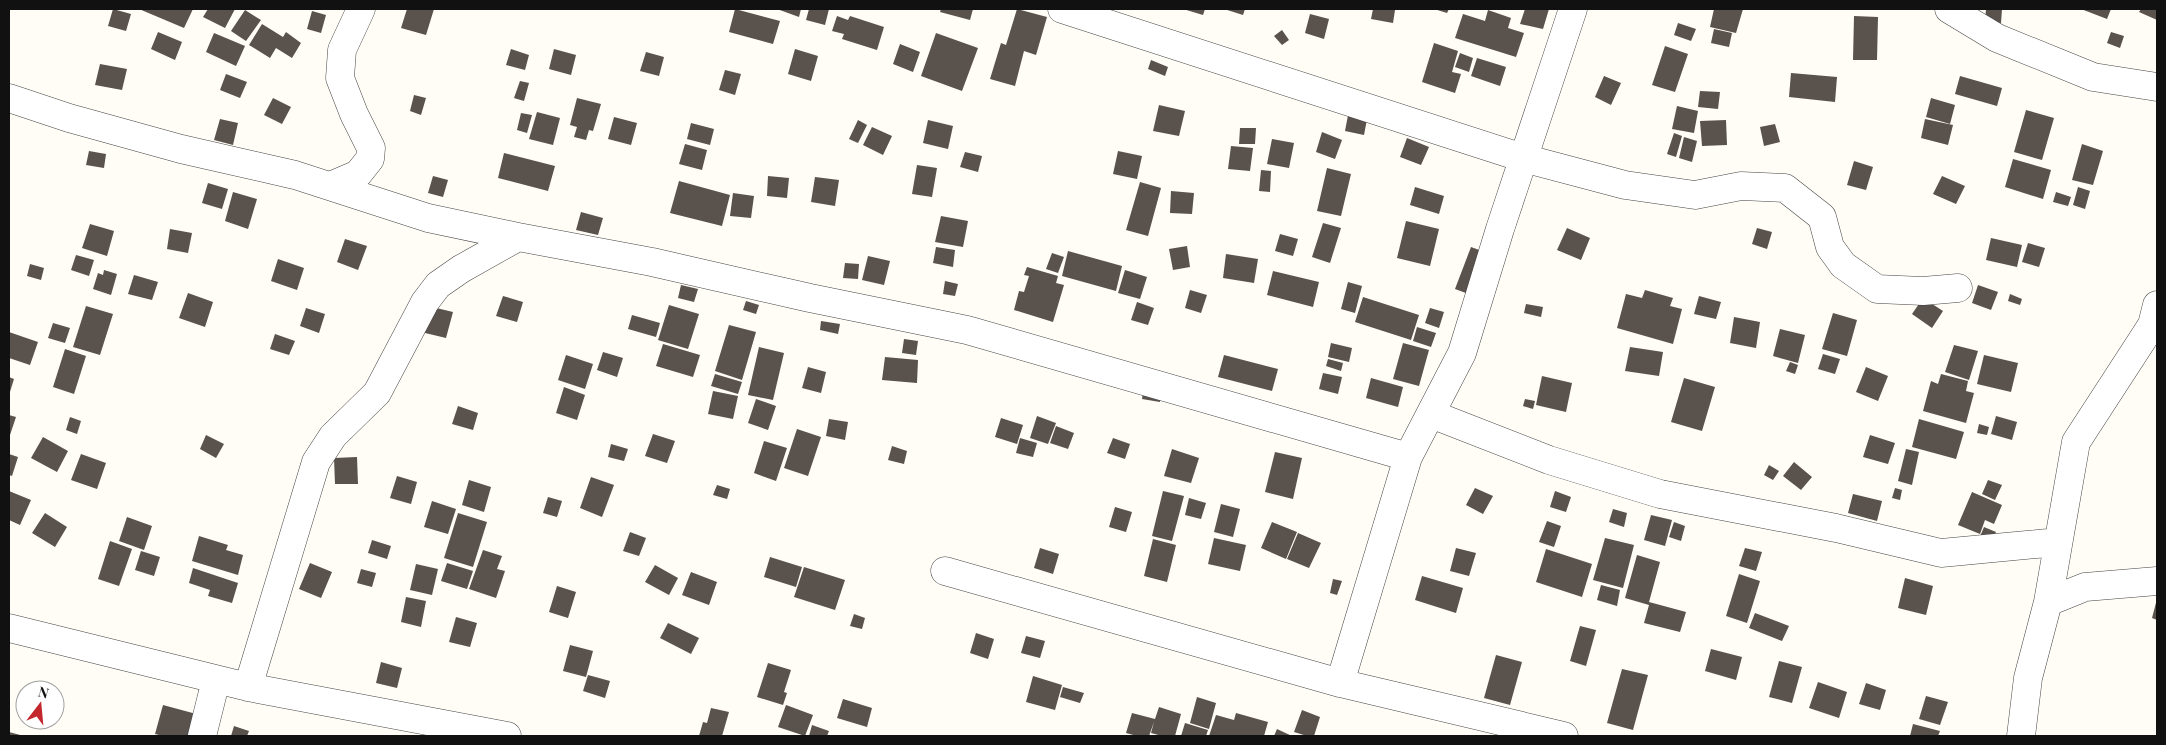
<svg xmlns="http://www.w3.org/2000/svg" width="2166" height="745" font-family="'Playfair Display',serif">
	<rect width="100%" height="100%" fill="#fffdf5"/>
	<path fill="#5a524d" d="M113 9 131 14 126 31 108 26Z
		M139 9H193L184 28Z
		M208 9H235L225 28 203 17Z
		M407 9H434L426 35 401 28Z
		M735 9 780 21 773 44 729 32Z
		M777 9H801L799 17Z
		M809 9H829L825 25 806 20Z
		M941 9H973L970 20 940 12Z
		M1017 9 1047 17 1036 55 1024 51 1015 86 990 79 1001 43 1006 45Z
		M1183 9H1205L1203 15Z
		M1224 9H1245L1243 15Z
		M1373 9 1395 10 1393 23 1371 19Z
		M1434 9H1449L1447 13Z
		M1525 9H1549L1543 29 1520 24Z
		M1714 9H1743L1736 33 1710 27Z
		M1986 9H2002L2001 23 1985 22Z
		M2081 9H2111L2107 19Z
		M2141 9H2157V20L2139 12Z
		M245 10 261 20 246 41 231 31Z
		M1488 10 1511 18 1508 28 1524 33 1516 57 1455 38 1463 14 1485 21Z
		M312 11 326 15 321 33 307 29Z
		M1310 14 1329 19 1324 39 1305 33Z
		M837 16 848 20 850 16 884 27 877 50 842 39 844 34 832 31Z
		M1854 16 1878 17 1877 60H1853Z
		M1678 23 1696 29 1691 41 1674 35Z
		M262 24 283 37 286 32 301 43 292 58 276 48 270 58 249 45Z
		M1714 29 1732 33 1729 47 1711 43Z
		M1282 30 1289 40 1282 45 1274 36Z
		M158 32 182 42 175 60 151 49Z
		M2111 32 2124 36 2120 48 2107 43Z
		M214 33 245 46 236 66 206 52Z
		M936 33 978 48 962 91 921 76Z
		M1434 43 1458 51 1452 72 1461 74 1455 93 1422 82Z
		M900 44 920 52 913 72 893 64Z
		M1665 46 1688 54 1675 92 1652 85Z
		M511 49 529 55 525 70 506 65Z
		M554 49 576 55 571 75 549 69Z
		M795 49 818 56 811 81 788 74Z
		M646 52 664 57 659 76 640 71Z
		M1460 53 1473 58 1469 72 1455 67Z
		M1477 58 1506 67 1500 86 1471 76Z
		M1151 60 1168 67 1165 76 1148 69Z
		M100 64 127 69 122 90 95 85Z
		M725 70 741 74 735 95 719 90Z
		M1791 73 1837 77 1835 102 1789 97Z
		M226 74 247 82 240 98 220 90Z
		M1604 76 1621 83 1611 105 1595 97Z
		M1960 76 2002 88 1997 106 1955 94Z
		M520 81 529 83 524 101 514 98Z
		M1700 91 1720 92 1718 109 1698 107Z
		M414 95 426 98 421 115 410 111Z
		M273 98 291 107 282 124 264 115Z
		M577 98 601 104 593 131 589 130 586 140 574 137 577 127 570 125Z
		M1931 98 1955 105 1950 124 1926 117Z
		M1159 105 1185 111 1179 136 1153 131Z
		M1677 106 1698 111 1694 133 1672 129Z
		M1349 110 1368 114 1364 135 1345 131Z
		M2026 110 2054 118 2042 160 2014 152Z
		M537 112 560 118 553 145 529 139Z
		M521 113 532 115 527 133 517 130Z
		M614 117 637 123 631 145 608 139Z
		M220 119 238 123 233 145 214 140Z
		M1925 119 1953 125 1948 145 1921 138Z
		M858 120 867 125 858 143 849 139Z
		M928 120 953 126 948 149 923 143Z
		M1726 120 1727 145 1702 146 1700 121Z
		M691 123 714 129 710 145 687 139Z
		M1775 124 1780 142 1764 146 1760 127Z
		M872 127 892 136 883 155 863 145Z
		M1240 128H1256L1255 144H1239Z
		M1322 132 1342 140 1335 159 1316 152Z
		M1674 133 1682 136 1676 157 1667 154Z
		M1684 137 1697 141 1692 162 1679 158Z
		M1407 138 1429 147 1421 165 1400 157Z
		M1272 139 1294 143 1289 168 1267 164Z
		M685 144 707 150 702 170 679 164Z
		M2082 144 2103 151 2093 185 2072 180Z
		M1231 146 1253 148 1250 171 1228 169Z
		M89 151 106 154 104 168 86 165Z
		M1118 151 1142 156 1137 179 1113 174Z
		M965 152 982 156 978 172 960 167Z
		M504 153 555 166 548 191 498 178Z
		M2013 159 2051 170 2043 199 2005 187Z
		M1854 161 1873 167 1866 190 1847 185Z
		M917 165 937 168 932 197 912 194Z
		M1327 168 1351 174 1341 216 1317 211Z
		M1261 170 1271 171 1270 192 1259 191Z
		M433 176 448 180 443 197 428 193Z
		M768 176 789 178 787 198 767 196Z
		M1942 176 1965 186 1956 204 1933 194Z
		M815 177 839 180 835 206 811 202Z
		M679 181 730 195 722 226 670 213Z
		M1140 182 1161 188 1148 236 1126 230Z
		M208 183 228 189 222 209 202 203Z
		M1415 187 1444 196 1439 214 1410 205Z
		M2078 187 2090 191 2085 209 2073 205Z
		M1171 191 1194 193 1192 214 1170 213Z
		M233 192 257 199 248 229 225 221Z
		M2056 192 2071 197 2068 206 2053 202Z
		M733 193 754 196 751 218 730 216Z
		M581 212 603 218 598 235 576 230Z
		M941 216 968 221 963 247 935 242Z
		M1406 221 1439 229 1430 266 1397 258Z
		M1323 223 1341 228 1330 263 1312 257Z
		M90 224 114 231 107 256 82 248Z
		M1567 228 1590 238 1581 260 1557 250Z
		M1757 228 1772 232 1767 249 1752 244Z
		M170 229 192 233 188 253 167 249Z
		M1280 234 1298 239 1293 256 1275 251Z
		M1991 238 2022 245 2017 267 1986 260Z
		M345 239 367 246 358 270 337 262Z
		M2028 243 2045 248 2039 267 2022 262Z
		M1187 246 1190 267 1173 270 1169 249Z
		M936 247 955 250 953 267 933 263Z
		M1471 247 1490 254 1474 296 1455 289Z
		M1068 251 1122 266 1116 291 1062 276Z
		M1052 253 1064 257 1058 273 1046 269Z
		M1226 254 1258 259 1254 283 1223 278Z
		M76 255 94 260 89 276 71 270Z
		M868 256 890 261 884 285 862 280Z
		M278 259 304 268 297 290 271 281Z
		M845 263 859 264 858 279 843 278Z
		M30 264 44 268 41 280 27 276Z
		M1027 267 1058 276 1056 283 1064 285 1053 322 1014 310 1019 291 1024 292 1029 276 1024 275Z
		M104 270 117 274 111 295 93 289 98 273 103 275Z
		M1125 270 1147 277 1140 299 1118 293Z
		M1273 271 1319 282 1313 307 1267 295Z
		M134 275 158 282 152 300 128 294Z
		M945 281 958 284 955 296 943 294Z
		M1348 282 1362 286 1355 313 1341 309Z
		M681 285 698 289 694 302 678 298Z
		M1978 285 1998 292 1991 310 1972 303Z
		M1190 290 1207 295 1201 313 1185 308Z
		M1645 290 1673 298 1670 306 1682 309 1673 344 1617 328 1626 294 1642 298Z
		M188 293 213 302 205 327 179 318Z
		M2010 294 2022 299 2020 305 2008 301Z
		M503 296 523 302 517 322 496 316Z
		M1699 296 1721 302 1716 319 1694 314Z
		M1363 297 1419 315 1411 340 1355 322Z
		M1923 298 1943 311 1932 328 1912 314Z
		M746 301 759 305 756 314 743 310Z
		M1137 302 1154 308 1148 325 1131 320Z
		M1526 304 1543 307 1541 317 1524 313Z
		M669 305 699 314 688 349 658 340Z
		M86 306 113 314 100 355 73 347Z
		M428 306 453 312 446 338 421 332Z
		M306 308 325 314 319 333 300 326Z
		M1430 308 1444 312 1439 328 1425 323Z
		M1833 313 1857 320 1847 356 1822 349Z
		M632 315 660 323 656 337 628 329Z
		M1734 317 1760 322 1756 348 1730 343Z
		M821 321 840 324 838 334 820 330Z
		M53 323 70 328 65 343 48 338Z
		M729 325 756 332 742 380 715 371Z
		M1417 327 1436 333 1431 347 1413 341Z
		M1780 329 1805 335 1798 363 1773 356Z
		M9 332 38 342 30 365 9 358Z
		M275 334 295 341 289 355 270 349Z
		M904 339 918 341 916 355 902 353Z
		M1331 343 1352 348 1349 362 1328 357Z
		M1403 343 1429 350 1419 386 1393 379Z
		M663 344 700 355 693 377 656 366Z
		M1954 345 1978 351 1969 380 1945 372Z
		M759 347 784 353 773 400 748 395Z
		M1630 347 1663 352 1659 376 1625 371Z
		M65 349 86 356 74 394 53 387Z
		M603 352 623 358 617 377 597 370Z
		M1823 354 1840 359 1835 374 1818 369Z
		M566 355 593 364 585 389 558 380Z
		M1224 355 1278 369 1272 391 1218 377Z
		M1984 355 2018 363 2011 392 1977 384Z
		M885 357 918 360 917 383 882 380Z
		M1328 359 1343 363 1341 371 1326 366Z
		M1790 362 1798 365 1795 374 1786 371Z
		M808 367 826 372 821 393 802 388Z
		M1866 367 1888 376 1878 401 1856 392Z
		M1323 373 1342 377 1338 394 1319 389Z
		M715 374 742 382 738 394 711 386Z
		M1941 374 1968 381 1966 391 1974 393 1966 423 1923 411 1931 381 1938 384Z
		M1542 376 1572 383 1566 412 1536 405Z
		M9 377 14 379 9 395Z
		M1371 378 1403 387 1398 407 1366 398Z
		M1684 378 1715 387 1702 431 1671 422Z
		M1144 385 1162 388 1160 402 1142 399Z
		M564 387 585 395 577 420 556 413Z
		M713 391 738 396 733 419 708 414Z
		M756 399 776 406 768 430 748 423Z
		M1525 399 1535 401 1533 409 1523 406Z
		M458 406 478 413 473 430 452 424Z
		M9 415 16 417 9 438Z
		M1037 416 1056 423 1048 444 1030 438Z
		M1996 416 2017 422 2012 440 1991 434Z
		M70 417 81 421 77 434 66 430Z
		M1001 418 1023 425 1017 444 995 437Z
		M829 419 848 422 845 440 826 436Z
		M1919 419 1964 432 1956 459 1912 447Z
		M1979 424 1989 427 1987 435 1977 433Z
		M1056 426 1074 433 1068 449 1050 443Z
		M797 429 821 437 808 476 784 468Z
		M653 434 675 441 667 463 645 456Z
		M206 435 224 444 216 458 200 449Z
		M1870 435 1895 443 1888 464 1863 457Z
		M43 437 68 451 57 472 31 458Z
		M1020 438 1037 443 1033 457 1016 453Z
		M1113 438 1130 444 1125 459 1107 453Z
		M764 441 787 448 776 481 754 473Z
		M611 444 628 449 624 461 608 457Z
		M892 446 907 451 904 464 888 460Z
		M1172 449 1199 458 1191 483 1164 476Z
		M1906 449 1919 452 1912 485 1898 481Z
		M1275 452 1302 458 1293 499 1265 492Z
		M9 454 18 457 12 476 9 475Z
		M81 454 106 463 97 489 71 480Z
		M357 457 358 484H335L334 458Z
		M1794 462 1812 477 1801 490 1783 476Z
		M1769 465 1779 471 1773 480 1764 475Z
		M397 476 417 482 411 504 390 498Z
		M591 477 614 485 602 517 580 508Z
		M469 480 491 487 484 512 462 505Z
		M1988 480 2002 485 1995 500 1982 494Z
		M717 485 730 489 727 499 713 495Z
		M1475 488 1493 496 1483 514 1466 505Z
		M1895 488 1902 490 1900 500 1892 498Z
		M9 491 31 500 20 525 9 520Z
		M1163 491 1184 496 1172 541 1152 536Z
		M1555 491 1571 497 1566 512 1550 507Z
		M1972 492 2002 505 1994 524 1985 520 1980 534 1958 525Z
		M1853 494 1882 501 1877 521 1848 513Z
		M548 497 562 501 557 517 543 513Z
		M1189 498 1206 503 1201 519 1185 515Z
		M432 501 456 509 448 534 424 527Z
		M1221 504 1240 509 1233 537 1214 532Z
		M1115 507 1132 512 1126 532 1109 527Z
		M1613 509 1627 513 1624 527 1609 522Z
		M45 513 67 527 55 547 32 533Z
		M458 513 487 522 473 567 444 558Z
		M1651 515 1672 520 1665 546 1644 540Z
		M127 517 152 526 144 550 119 541Z
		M1547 521 1561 526 1554 547 1539 542Z
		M1272 522 1297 532 1286 559 1261 548Z
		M1674 522 1685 526 1681 541 1669 537Z
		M1984 527 1996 532 1991 544 1979 539Z
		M630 532 646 538 639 556 623 551Z
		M1298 533 1321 543 1309 568 1287 559Z
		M199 536 228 545 226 550 243 555 238 575 192 561Z
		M1214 538 1246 545 1240 571 1208 564Z
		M1605 538 1634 545 1623 588 1593 580Z
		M1153 539 1176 545 1167 582 1144 576Z
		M372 540 391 546 387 559 368 553Z
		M110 541 132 549 119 586 98 579Z
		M1040 548 1059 554 1053 574 1034 568Z
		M1456 548 1476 553 1469 576 1450 571Z
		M1745 548 1762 552 1756 571 1739 566Z
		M1546 549 1592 564 1582 597 1536 582Z
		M483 550 502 556 497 569 505 571 496 598 469 589Z
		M141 551 160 557 154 576 135 570Z
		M1637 555 1660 562 1649 602 1686 612 1680 632 1644 623 1649 605 1625 598Z
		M770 557 802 567 796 587 764 577Z
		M310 563 332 572 321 598 299 589Z
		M447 563 473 571 467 589 441 581Z
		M416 564 438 569 432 595 410 590Z
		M655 565 678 578 669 595 645 582Z
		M804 567 845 580 835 610 794 597Z
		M193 568 238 583 232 603 208 596 210 590 189 583Z
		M361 569 376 573 372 587 357 583Z
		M691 572 717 582 709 605 682 595Z
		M1739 574 1760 581 1747 623 1726 616Z
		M1422 576 1463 588 1456 613 1415 600Z
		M1905 578 1933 586 1926 615 1898 608Z
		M1333 579 1342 581 1337 595 1330 593Z
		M1601 585 1620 590 1617 606 1597 600Z
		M557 586 576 592 568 618 549 612Z
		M406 597 426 601 421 627 401 622Z
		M2157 599V620L2152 618Z
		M1755 613 1789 626 1782 641 1749 628Z
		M854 614 865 618 862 629 850 626Z
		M456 617 477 623 470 647 449 642Z
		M668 623 699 638 691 654 660 638Z
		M1580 626 1596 630 1586 666 1570 661Z
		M976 633 994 639 988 659 970 653Z
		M1026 636 1045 641 1040 658 1021 653Z
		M570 645 593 651 586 677 563 671Z
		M1711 649 1742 657 1736 680 1705 671Z
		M1496 655 1522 662 1510 705 1484 698Z
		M1779 661 1802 667 1792 703 1769 697Z
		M381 662 402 668 397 688 376 683Z
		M768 663 791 670 784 692 787 693 783 705 757 697Z
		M1622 669 1648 675 1633 730 1607 723Z
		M588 675 610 681 605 698 583 691Z
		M1033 676 1062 685 1055 710 1026 702Z
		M1818 682 1847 692 1839 718 1809 708Z
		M1866 683 1886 690 1880 710 1859 704Z
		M1063 687 1084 693 1080 703 1060 697Z
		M1926 696 1948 702 1940 725 1919 719Z
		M1197 697 1216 703 1209 729 1190 723Z
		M843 699 872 708 867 727 837 718Z
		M163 705 200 715 195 736H163L155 734Z
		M786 705 813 715 805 736 778 727Z
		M1159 707 1181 714 1175 736H1162L1151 733 1154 722 1149 736H1137L1126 733 1132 713 1155 719Z
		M711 708 729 712 722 736H699L703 722 707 723Z
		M1302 710 1320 717 1314 736H1307L1294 732Z
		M1236 713 1268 722 1264 736H1209L1216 715 1234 720Z
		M1185 723 1208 730 1206 736H1181Z
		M1913 724 1940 731 1938 736H1910Z
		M812 725 829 731 827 736H809Z
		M234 726 249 731 247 736H231Z
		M1277 729 1292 736H1274Z
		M9 732 24 736H9Z"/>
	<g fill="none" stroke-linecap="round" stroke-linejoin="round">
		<defs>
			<path id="minor" d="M1062 9 1523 158 1625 185 1695 195 1741 186 1785 188 1822 217 1830 247 1843 265 1877 289 1923 291 1958 288
				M1949 9 1997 38 2093 77 2157 87
				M9 98 69 118 181 149 295 175 428 218 518 237 652 262 810 298 967 330 1408 457
				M330 186 358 174 370 159 371 148 354 114 340 78 342 50 361 9
				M1431 414 1549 460 1660 494 1836 528 1941 553 2058 542
				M945 571 1340 683 1564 736
				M2048 602 2085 587 2157 581
				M9 628 248 687 507 736
				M1340 683 1408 457 1462 353 1500 229 1573 9
				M248 687 316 462 333 436 377 393 425 302 438 285 461 269 518 237
				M202 736 216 680
				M2021 736 2028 678 2048 602 2076 442 2152 325 2157 305"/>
		</defs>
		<use href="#minor" stroke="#444" stroke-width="29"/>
		<use href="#minor" stroke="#fff" stroke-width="28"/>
	</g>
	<rect width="2166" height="745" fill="none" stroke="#111111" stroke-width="20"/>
	<g transform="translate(40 705) rotate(16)"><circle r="24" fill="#ffffff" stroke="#a0a0a0"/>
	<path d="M0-4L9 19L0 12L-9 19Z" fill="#c4262e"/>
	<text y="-8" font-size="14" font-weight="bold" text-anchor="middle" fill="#111111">N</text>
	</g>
</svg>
